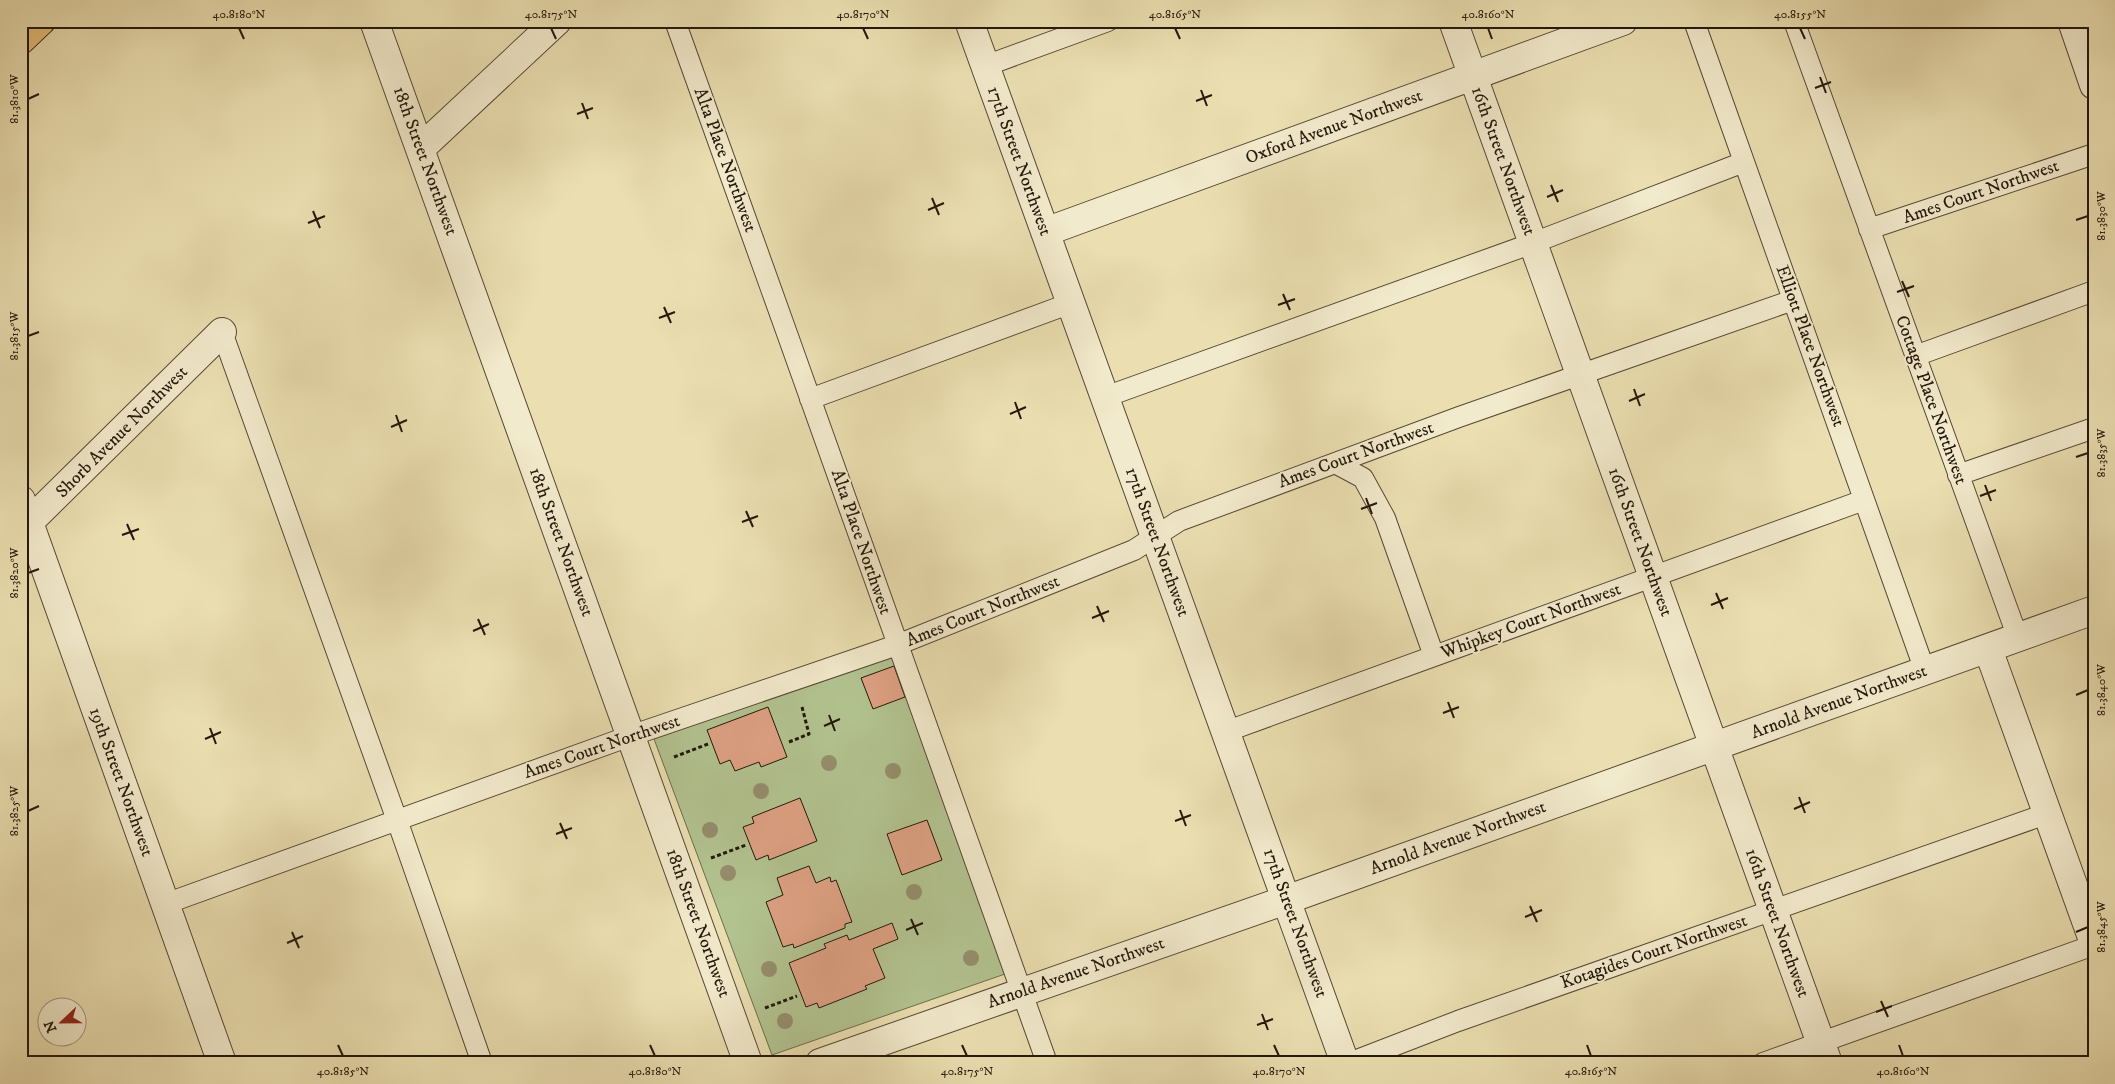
<svg xmlns="http://www.w3.org/2000/svg" width="2115" height="1084" font-family="'IM FELL DW Pica',serif">
	<rect width="100%" height="100%" fill="#ebdfb1"/>
	<filter id="stains"><feTurbulence type="fractalNoise" baseFrequency=".004" numOctaves="4"/><feColorMatrix values="0 0 0 0 .2 0 0 0 0 .09 0 0 0 0 .02 0 0 0 .5 -.17"/></filter>
	<radialGradient id="worn" r=".72"><stop offset=".6" stop-color="#630" stop-opacity="0"/><stop offset="1" stop-color="#630" stop-opacity=".3"/></radialGradient>
	<path fill="#b2c390" stroke="#6b6d4e" d="M895 655 1005 974 772 1055 654 739Z"/>
	<path fill="#dda183" stroke="#24170b" d="M894 666 905 697 873 709 861 678Z
		M768 707 787 757 761 767 759 762 735 771 730 760 720 764 707 730Z
		M800 798 817 841 769 860 768 855 756 860 743 827 754 823 752 817Z
		M927 820 942 860 902 875 887 834Z
		M809 866 816 883 830 877 831 882 836 880 852 922 845 924V928L794 948 793 944 783 947 766 902 783 895 777 878Z
		M892 923 898 939 873 949 885 978 865 986 867 989 819 1008 817 1003 806 1007 789 963 826 948 824 944 847 935 849 940Z"/>
	<g fill="none" stroke-linecap="round" stroke-linejoin="round">
		<defs>
			<path id="service" d="M675 21C800 368 923 716 1047 1063
				M1694 21 1925 671
				M1794 21 2018 638
				M985 66 1108 21
				M1869 229 2094 154
				M222 332 397 820 482 1063
				M1915 356 2094 291
				M1105 397 1533 243 1744 162
				M810 399 1071 303
				M1335 463 1363 478 1385 518 1434 656
				M1958 475 2094 428
				M1225 732 1864 500
				M165 904 630 736 897 645 1134 550 1179 521 1459 417 1793 300
				M1349 1063 1458 1021 2046 814
				M1763 1063 2094 945"/>
			<path id="minor" d="M374 21 748 1063
				M969 21 1345 1063
				M1453 21 1828 1063
				M2072 21 2094 85
				M420 149 557 21
				M1045 232 1623 21
				M21 500 222 1063
				M21 530 222 332
				M1988 649 2094 943
				M820 1063 1286 900 2094 610"/>
			<path id="primary" d="M21 40 41 21"/>
		</defs>
		<use href="#service" stroke="#564934" stroke-width="22"/>
		<use href="#minor" stroke="#564934" stroke-width="30"/>
		<use href="#primary" stroke="#24170b" stroke-width="30"/>
		<path stroke="#24170b" stroke-width="3" stroke-dasharray="4 2.5" stroke-linecap="butt" d="M789 742 809 734 802 707
			M674 757 708 744
			M711 858 746 845
			M765 1008 797 996"/>
		<use href="#service" stroke="#f2eacc" stroke-width="20"/>
		<use href="#minor" stroke="#f2eacc" stroke-width="28"/>
		<use href="#primary" stroke="#e6c078" stroke-width="28"/>
	</g>
	<g fill="#958e6c">
		<circle cx="829" cy="763" r="8"/>
		<circle cx="893" cy="771" r="8"/>
		<circle cx="761" cy="791" r="8"/>
		<circle cx="710" cy="830" r="8"/>
		<circle cx="728" cy="873" r="8"/>
		<circle cx="914" cy="892" r="8"/>
		<circle cx="971" cy="958" r="8"/>
		<circle cx="769" cy="969" r="8"/>
		<circle cx="785" cy="1021" r="8"/>
	</g>
	<path fill="none" stroke="#24170b" stroke-width="2" d="M239 28 244 39M551 28 556 39M863 28 868 39M1175 28 1180 39M1488 28 1492 39M1800 28 1805 39M1820 77 1826 93M1815 88 1831 82M1201 90 1207 106M28 99 39 94M1196 101 1212 95M582 103 588 119M577 114 593 108M1551 185 1558 202M1547 197 1563 190M932 198 939 215M928 210 944 203M313 211 320 228M2076 220 2088 216M308 223 325 216M1902 281 1909 297M1897 292 1914 286M1283 294 1290 310M1278 305 1295 299M664 307 671 323M659 318 675 312M28 336 39 332M1634 389 1640 406M1629 401 1645 394M1015 402 1021 419M1010 414 1026 407M396 415 402 432M391 427 407 420M2076 457 2088 453M1985 485 1991 501M1980 496 1996 490M1366 498 1372 514M1361 509 1377 503M746 511 753 527M742 522 758 516M127 524 134 540M122 535 139 529M28 573 39 569M1716 593 1723 609M1711 605 1728 598M1097 606 1104 622M1092 618 1109 611M478 619 485 635M473 631 489 624M2076 695 2088 690M1448 702 1454 718M1443 713 1459 707M829 715 835 731M824 726 840 719M210 728 216 744M205 739 221 732M1799 797 1805 813M1794 809 1810 802M1180 810 1186 826M28 811 39 806M1175 821 1191 815M560 823 567 839M556 834 572 828M1530 906 1537 922M1525 917 1542 910M911 919 918 935M906 930 923 923M292 932 299 948M2076 932 2088 927M287 943 303 936M1881 1001 1888 1017M1876 1012 1892 1006M1262 1014 1268 1030M1257 1025 1273 1019M338 1045 343 1056M650 1045 655 1056M962 1045 967 1056M1274 1045 1279 1056M1587 1045 1591 1056M1899 1045 1903 1056"/>
	<g text-anchor="middle" dominant-baseline="central" stroke-width="4" stroke-linejoin="round" paint-order="stroke">
		<g font-size="18" fill="#24170b" stroke="#f2eacc">
			<text transform="translate(1334 127) rotate(-20)">Oxford Avenue Northwest</text>
			<text transform="translate(725 160) rotate(70)">Alta Place Northwest</text>
			<text transform="translate(425 161) rotate(70)">18th Street Northwest</text>
			<text transform="translate(1019 161) rotate(70)">17th Street Northwest</text>
			<text transform="translate(1503 161) rotate(70)">16th Street Northwest</text>
			<text transform="translate(1981 192) rotate(-19)">Ames Court Northwest</text>
			<text transform="translate(1810 346) rotate(70)">Elliott Place Northwest</text>
			<text transform="translate(1931 400) rotate(70)">Cottage Place Northwest</text>
			<text transform="translate(122 432) rotate(-45)">Shorb Avenue Northwest</text>
			<text transform="translate(1356 455) rotate(-20)">Ames Court Northwest</text>
			<text transform="translate(561 542) rotate(70)">18th Street Northwest</text>
			<text transform="translate(861 542) rotate(71)">Alta Place Northwest</text>
			<text transform="translate(1157 542) rotate(70)">17th Street Northwest</text>
			<text transform="translate(1640 542) rotate(70)">16th Street Northwest</text>
			<text transform="translate(983 611) rotate(-22)">Ames Court Northwest</text>
			<text transform="translate(1531 621) rotate(-20)">Whipkey Court Northwest</text>
			<text transform="translate(1839 702) rotate(-20)">Arnold Avenue Northwest</text>
			<text transform="translate(602 747) rotate(-19)">Ames Court Northwest</text>
			<text transform="translate(121 782) rotate(70)">19th Street Northwest</text>
			<text transform="translate(1458 838) rotate(-20)">Arnold Avenue Northwest</text>
			<text transform="translate(698 923) rotate(70)">18th Street Northwest</text>
			<text transform="translate(1295 923) rotate(70)">17th Street Northwest</text>
			<text transform="translate(1777 923) rotate(70)">16th Street Northwest</text>
			<text transform="translate(1654 952) rotate(-19)">Kotagides Court Northwest</text>
			<text transform="translate(1076 973) rotate(-19)">Arnold Avenue Northwest</text>
		</g>
	</g>
	<rect width="2115" height="1084" fill="none" stroke="#ebdfb1" stroke-width="55"/>
	<g transform="translate(62 1022) rotate(248)"><circle r="24" fill="#f2eacc" stroke="#a0967f"/>
	<path d="M0-4L9 19L0 12L-9 19Z" fill="#8f2418"/>
	<text y="-8" font-size="14" font-weight="bold" text-anchor="middle" fill="#24170b">N</text>
	</g>
	<rect x="28" y="28" width="2060" height="1028" fill="none" stroke="#24170b" stroke-width="2"/>
	<g font-size="12" text-anchor="middle" fill="#24170b">
		<text x="239" y="18">40.8180°N</text>
		<text x="551" y="18">40.8175°N</text>
		<text x="863" y="18">40.8170°N</text>
		<text x="1175" y="18">40.8165°N</text>
		<text x="1488" y="18">40.8160°N</text>
		<text x="1800" y="18">40.8155°N</text>
		<text transform="translate(14 99) rotate(-90)" y="4">81.3810°W</text>
		<text transform="translate(2101 216) rotate(-90)" y="4">81.3830°W</text>
		<text transform="translate(14 336) rotate(-90)" y="4">81.3815°W</text>
		<text transform="translate(2101 453) rotate(-90)" y="4">81.3835°W</text>
		<text transform="translate(14 573) rotate(-90)" y="4">81.3820°W</text>
		<text transform="translate(2101 690) rotate(-90)" y="4">81.3840°W</text>
		<text transform="translate(14 811) rotate(-90)" y="4">81.3825°W</text>
		<text transform="translate(2101 927) rotate(-90)" y="4">81.3845°W</text>
		<text x="343" y="1075">40.8185°N</text>
		<text x="655" y="1075">40.8180°N</text>
		<text x="967" y="1075">40.8175°N</text>
		<text x="1279" y="1075">40.8170°N</text>
		<text x="1591" y="1075">40.8165°N</text>
		<text x="1903" y="1075">40.8160°N</text>
	</g>
	<rect width="100%" height="100%" filter="url(#stains)"/>
	<rect width="100%" height="100%" fill="url(#worn)"/>
</svg>
